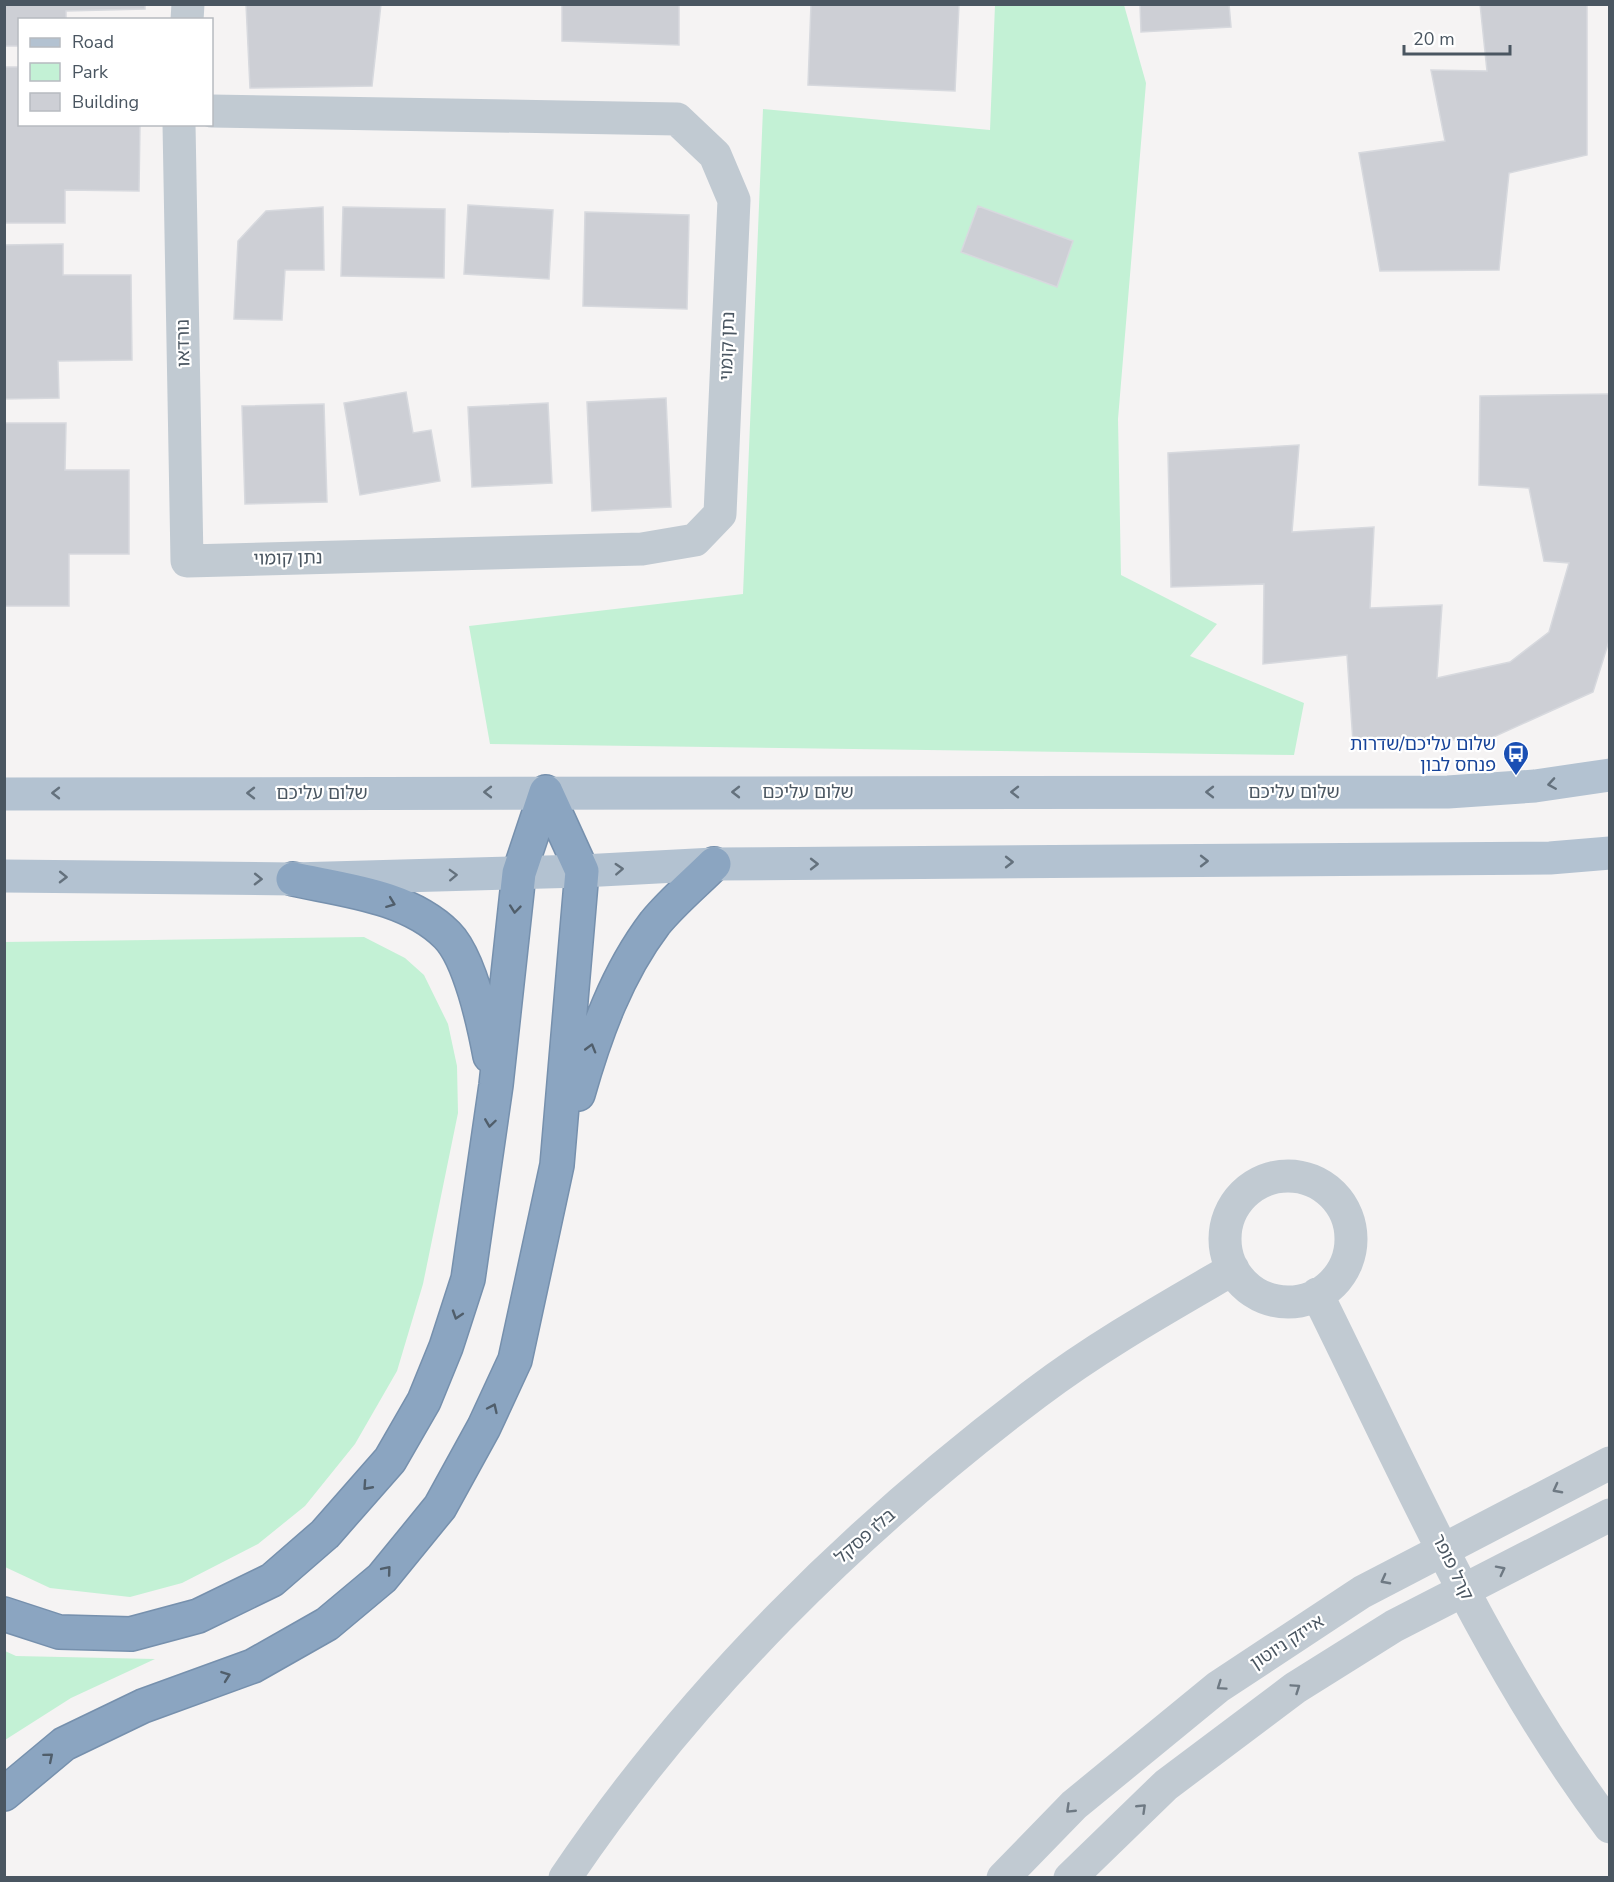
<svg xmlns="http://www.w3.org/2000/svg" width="1614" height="1882" font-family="'Nunito Sans','Noto Sans Hebrew',sans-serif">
	<rect width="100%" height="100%" fill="#f5f3f3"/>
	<path fill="#c3f1d5" d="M995 5H1124L1146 83 1118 419 1121 575 1217 624 1190 656 1304 703 1294 755 490 744 469 626 743 594 763 109 990 130Z
		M364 937 405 958 424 975 448 1024 457 1066 458 1113 423 1284 397 1371 355 1444 305 1506 258 1544 182 1583 130 1597 50 1588 5 1567V942Z
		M5 1651 16 1656 155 1659 71 1698 5 1740Z"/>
	<path fill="#cdcfd5" stroke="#d7d9de" stroke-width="1.5" d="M4 4H145V9L66 11V20H20V46H4Z
		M246 4H381L372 86 250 88Z
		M562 4H679V45L562 41Z
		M811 4H959L955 91 808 85Z
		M1140 4H1229L1231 27 1141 32Z
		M1480 4H1587V155L1509 173 1499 270 1380 271 1359 153 1445 141 1431 70 1487 71Z
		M4 67H20V124H140L139 191 65 190V223H4Z
		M468 205 553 210 549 279 464 274Z
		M978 206 1073 241 1057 287 961 252Z
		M323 207 324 270H285L282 320 234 319 238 241 266 211Z
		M343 207 445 209 444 278 341 276Z
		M585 212 689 215 687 309 583 306Z
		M63 244V275H131L132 360 58 361 59 398 4 399V245Z
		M406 392 413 433 431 430 440 481 360 495 344 403Z
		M1610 394V638L1593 692 1489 739 1353 742 1347 655 1263 664 1264 584 1171 587 1168 453 1299 445 1292 532 1374 527 1370 608 1442 605 1437 678 1510 662 1549 632 1569 563 1544 561 1529 488 1479 485 1480 396Z
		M666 398 671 507 592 511 587 402Z
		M548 403 552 483 472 487 468 407Z
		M324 404 327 502 245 504 242 406Z
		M4 423H66L65 470H129V554H69V606H4Z"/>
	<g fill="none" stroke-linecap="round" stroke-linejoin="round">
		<defs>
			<path id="highway" d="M293 879C344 890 408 896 447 935 470 958 484 1024 490 1056
				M578 1094C595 1034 617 973 655 923 672 902 695 883 714 864
				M4 1614 59 1632 131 1634 198 1616 272 1580 325 1534 390 1460 424 1401 446 1347 468 1279 496 1085 519 873 546 792
				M4 1794 64 1744 143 1706 253 1666 327 1624 382 1578 440 1507 484 1427 515 1360 557 1165 582 871 546 792"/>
		</defs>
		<use href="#highway" stroke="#7690ad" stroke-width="36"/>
		<path stroke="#c1cad2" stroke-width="33" d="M187 20 188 4
			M179 124 187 561 642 549 695 540 720 514 734 200 715 155 677 119 212 111
			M1225 1239a63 63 0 1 1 126 0a63 63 0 1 1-126 0Z
			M1317 1294C1407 1475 1488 1665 1610 1827
			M565 1878C691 1691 857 1528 1036 1393 1098 1346 1166 1308 1233 1269
			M1003 1878 1074 1805 1218 1687 1362 1592 1610 1463
			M1070 1878 1166 1785 1295 1688 1394 1626 1610 1515"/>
		<path stroke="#b3c2d1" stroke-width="33" d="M4 794 1448 792 1535 786 1610 775
			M4 876 293 879 582 871 714 864 1550 858 1610 853"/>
		<use href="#highway" stroke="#8ba5c1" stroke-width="33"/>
	</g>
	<defs><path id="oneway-chevron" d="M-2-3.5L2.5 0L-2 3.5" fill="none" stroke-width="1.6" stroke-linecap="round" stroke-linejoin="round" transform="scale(1.5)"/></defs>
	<g stroke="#64717d">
		<use href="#oneway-chevron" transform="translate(1552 784) rotate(171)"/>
		<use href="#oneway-chevron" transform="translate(488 792) rotate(180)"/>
		<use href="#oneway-chevron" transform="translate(736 792) rotate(-180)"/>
		<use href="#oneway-chevron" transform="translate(1015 792) rotate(-180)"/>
		<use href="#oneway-chevron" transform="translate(1210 792) rotate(-180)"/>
		<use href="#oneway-chevron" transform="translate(56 793) rotate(180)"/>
		<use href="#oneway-chevron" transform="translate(251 793) rotate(180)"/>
		<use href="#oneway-chevron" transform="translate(1204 861)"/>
		<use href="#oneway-chevron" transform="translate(1009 862)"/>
		<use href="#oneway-chevron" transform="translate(814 864)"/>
		<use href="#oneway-chevron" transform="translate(619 869) rotate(-3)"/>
		<use href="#oneway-chevron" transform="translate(453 875) rotate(-2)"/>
		<use href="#oneway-chevron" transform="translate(63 877) rotate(1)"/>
		<use href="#oneway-chevron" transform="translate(258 879) rotate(1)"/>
	</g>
	<g stroke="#505e6b">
		<use href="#oneway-chevron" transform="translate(391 903) rotate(21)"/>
		<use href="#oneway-chevron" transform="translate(515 909) rotate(96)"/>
		<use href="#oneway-chevron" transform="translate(591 1048) rotate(-74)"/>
		<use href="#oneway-chevron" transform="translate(490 1123) rotate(98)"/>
		<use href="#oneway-chevron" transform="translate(457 1315) rotate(108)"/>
		<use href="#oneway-chevron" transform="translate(493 1408) rotate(-65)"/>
		<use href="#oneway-chevron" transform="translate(367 1486) rotate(132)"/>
		<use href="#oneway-chevron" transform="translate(387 1570) rotate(-50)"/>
		<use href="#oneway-chevron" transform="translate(226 1676) rotate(-20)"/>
		<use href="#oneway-chevron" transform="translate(49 1757) rotate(-40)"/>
	</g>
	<g stroke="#6e7983">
		<use href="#oneway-chevron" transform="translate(1557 1489) rotate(152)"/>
		<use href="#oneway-chevron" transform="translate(1501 1570) rotate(-27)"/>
		<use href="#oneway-chevron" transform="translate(1385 1580) rotate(152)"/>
		<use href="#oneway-chevron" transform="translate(1221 1686) rotate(145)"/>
		<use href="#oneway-chevron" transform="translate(1296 1688) rotate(-34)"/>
		<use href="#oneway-chevron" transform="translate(1142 1808) rotate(-44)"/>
		<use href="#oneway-chevron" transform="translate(1070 1809) rotate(136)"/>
	</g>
	<defs>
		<symbol id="bus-pin" viewBox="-11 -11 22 30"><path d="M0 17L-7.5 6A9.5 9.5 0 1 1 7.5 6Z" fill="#1a4fb4" stroke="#fff"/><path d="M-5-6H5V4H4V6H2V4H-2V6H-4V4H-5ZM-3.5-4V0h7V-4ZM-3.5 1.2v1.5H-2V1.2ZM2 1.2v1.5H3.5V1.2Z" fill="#fff"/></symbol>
	</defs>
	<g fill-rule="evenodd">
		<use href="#bus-pin" x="1501" y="739" width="30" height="40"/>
	</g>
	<g text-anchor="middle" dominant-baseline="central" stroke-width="4.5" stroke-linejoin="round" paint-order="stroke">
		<g font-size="18" fill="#4a5661" stroke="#fff">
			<text transform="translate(183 343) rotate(-91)">נורדאו</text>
			<text transform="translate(727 346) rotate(-88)">נתן קומוי</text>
			<text transform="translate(288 558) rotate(-1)">נתן קומוי</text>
			<text x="808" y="792">שלום עליכם</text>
			<text x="1294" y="792">שלום עליכם</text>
			<text x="322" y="793">שלום עליכם</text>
			<text transform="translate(865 1536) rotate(-41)">בלז פסקל</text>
			<text transform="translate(1453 1567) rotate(64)">קרל פופר</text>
			<text transform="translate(1287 1642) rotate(-33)">אייזק ניוטון</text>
		</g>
		<g font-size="18" fill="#164399" stroke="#fff" text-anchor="end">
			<text x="1496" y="744">שלום עליכם/שדרות<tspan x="1496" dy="21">פנחס לבון</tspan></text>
		</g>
	</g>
	<rect width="1614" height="1882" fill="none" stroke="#4a5661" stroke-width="12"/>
	<rect x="18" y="18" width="195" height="108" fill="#ffffff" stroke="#b7bbc0" stroke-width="1.5"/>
	<rect x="30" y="38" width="30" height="9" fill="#b3c2d1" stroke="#b7bbc0" stroke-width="1.5"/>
	<text x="72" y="48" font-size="18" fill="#4a5661">Road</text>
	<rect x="30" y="63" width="30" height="18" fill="#c3f1d5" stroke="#b7bbc0" stroke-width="1.5"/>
	<text x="72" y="78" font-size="18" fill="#4a5661">Park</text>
	<rect x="30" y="93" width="30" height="18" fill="#cdcfd5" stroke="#b7bbc0" stroke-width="1.5"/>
	<text x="72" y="108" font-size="18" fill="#4a5661">Building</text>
	<path d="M1404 45v9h106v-9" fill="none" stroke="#4a5661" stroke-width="3"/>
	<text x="1413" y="45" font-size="18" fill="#4a5661" stroke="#ffffff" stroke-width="4.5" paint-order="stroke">20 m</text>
</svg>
